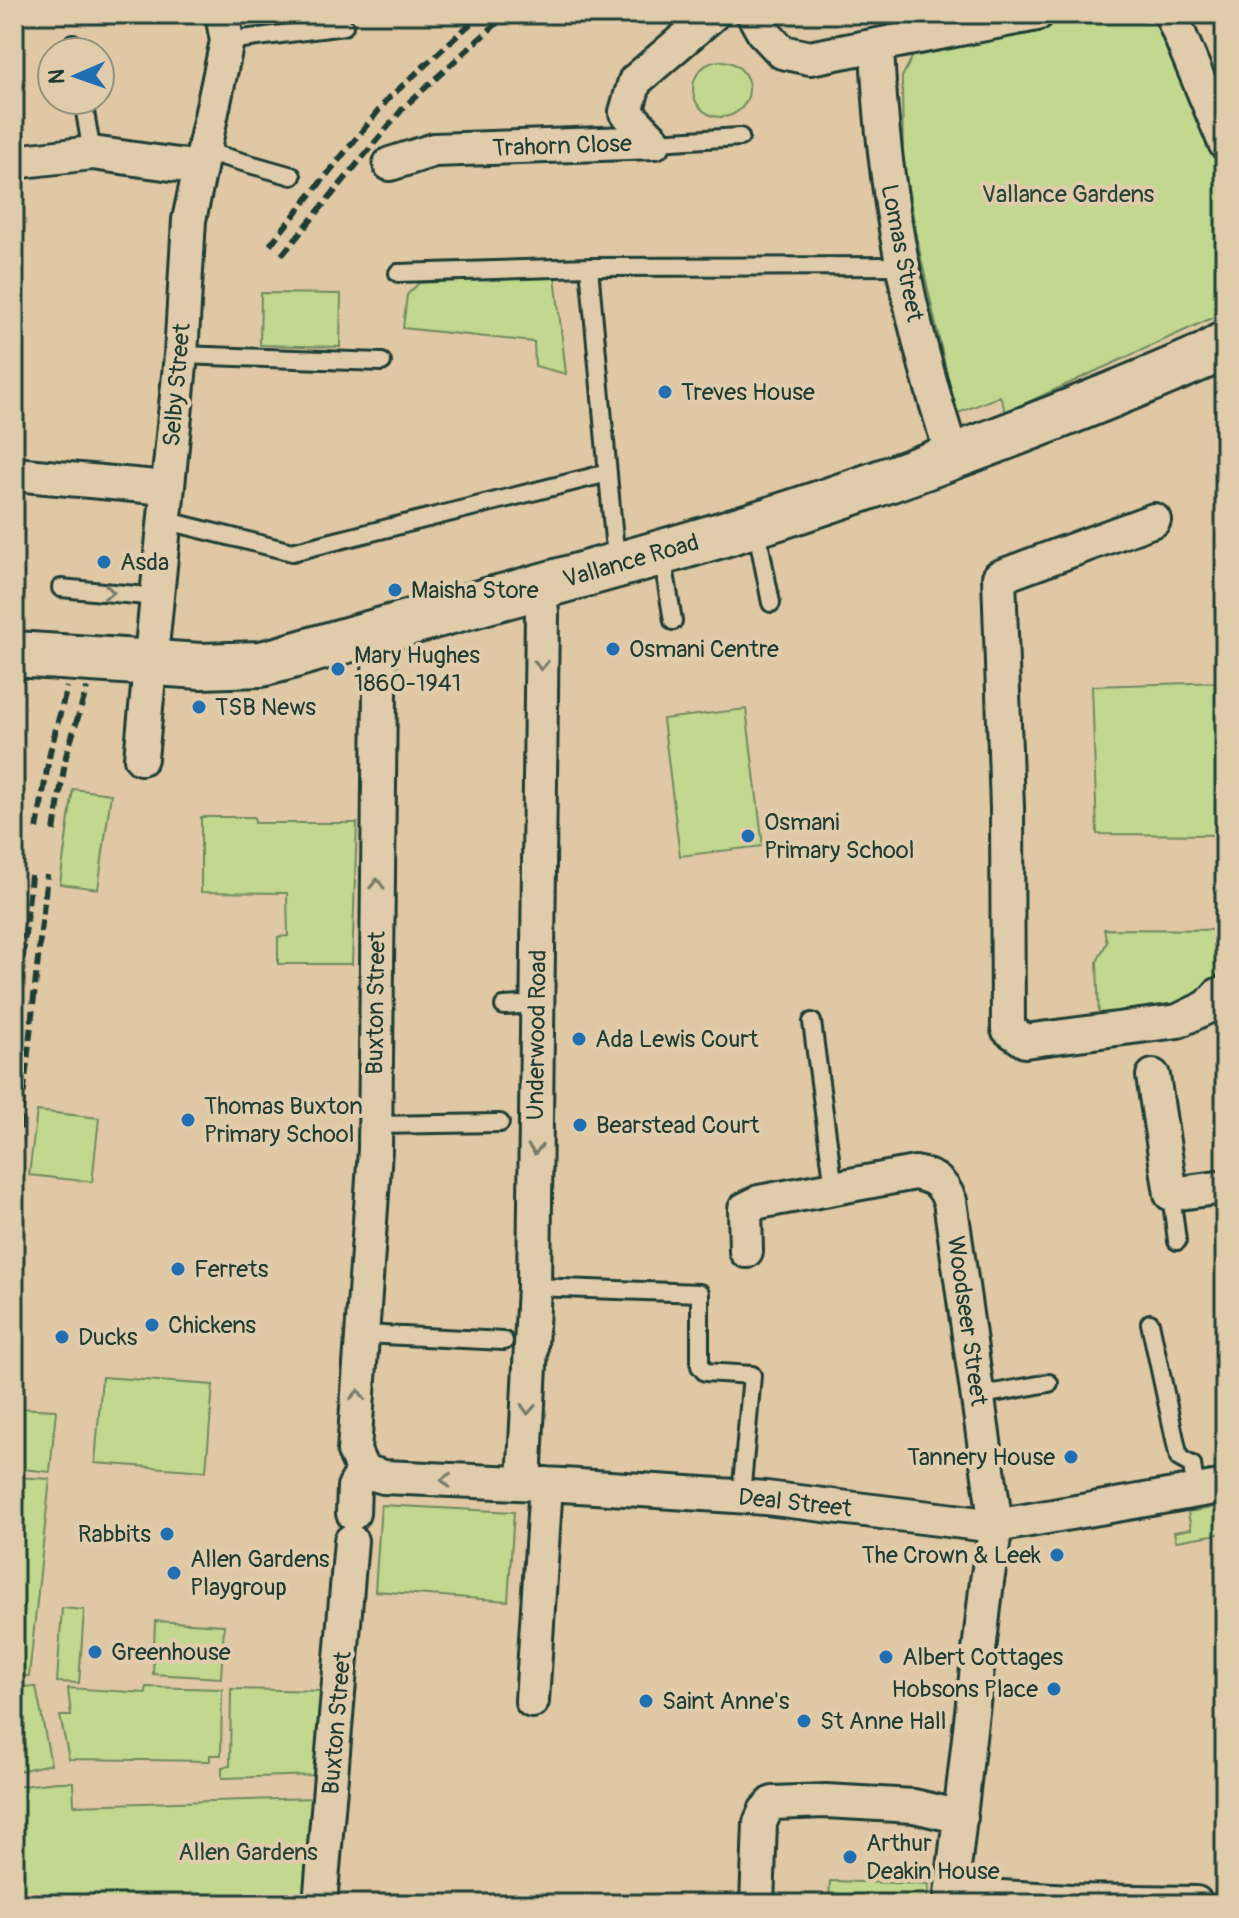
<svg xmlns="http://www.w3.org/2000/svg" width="1239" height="1918" font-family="Pangolin,sans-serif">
	<rect width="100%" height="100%" fill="#dfc8a3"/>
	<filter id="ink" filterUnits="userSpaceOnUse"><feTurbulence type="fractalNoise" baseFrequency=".0125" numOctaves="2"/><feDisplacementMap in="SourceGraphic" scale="16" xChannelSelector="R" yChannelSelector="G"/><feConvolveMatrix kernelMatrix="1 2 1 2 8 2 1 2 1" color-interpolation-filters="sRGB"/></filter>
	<g filter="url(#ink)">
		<path fill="#c1d88e" stroke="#708a61" stroke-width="2" d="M1054 14H1167L1225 166V312L1006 412 1000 396 956 414 921 258 903 162 902 77 920 42Z
			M693 89a28 28 0 1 1 56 0a28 28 0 1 1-56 0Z
			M555 276 566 374 535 366 534 342 403 328 407 295 419 283Z
			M261 293 341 294 340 347 260 345Z
			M1225 682V835L1097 834 1092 686Z
			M746 709 763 846 680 856 663 719Z
			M73 789 111 794 98 889 60 884Z
			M254 817 255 823H357L352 964H278V937L288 936 287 893 201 892V817Z
			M1104 929 1225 930V978L1208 984 1182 1004 1099 1019 1097 962 1107 942Z
			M37 1111 99 1118 92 1182 29 1175Z
			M102 1377 213 1385 206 1471 95 1463Z
			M14 1408 56 1410 50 1472 14 1468Z
			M14 1477 50 1479 29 1676 14 1675Z
			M381 1505 514 1512 508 1601 375 1591Z
			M1225 1506V1533L1176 1541 1174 1532 1191 1529 1188 1512Z
			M62 1608 84 1610 79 1683 57 1682Z
			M155 1621 224 1625 221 1678 153 1674Z
			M14 1686 36 1687 51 1764 14 1772Z
			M146 1687 222 1689 221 1755H210V1761L69 1759 60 1716H71L68 1688 146 1693Z
			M231 1689 324 1691 319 1775 222 1778V1767L230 1766Z
			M57 1782H73L74 1805 313 1798 303 1904H14V1787Z
			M830 1881 929 1884 926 1904H829Z"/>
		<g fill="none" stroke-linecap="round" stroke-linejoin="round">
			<defs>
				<path id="lane" d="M227 41 344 26
					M73 43 74 52
					M83 100 92 153
					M655 142 740 137
					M204 151 292 176
					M398 273 589 267
					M181 355 382 362
					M164 520 292 552 608 473
					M756 526 771 603
					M662 554 673 621
					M620 562 614 540 589 267 902 266
					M61 588 157 597
					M504 1006 536 1004
					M812 1022 834 1188
					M375 1125 500 1123
					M1171 1194 1177 1241
					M534 1287 700 1293V1366L705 1372 752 1375 741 1496
					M1150 1323 1179 1458 1192 1465 1196 1492
					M363 1334 504 1341
					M977 1396 1049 1383"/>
				<path id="street" d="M753 14 763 32 782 52 810 58 1037 14
					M1171 14 1225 143
					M877 45C882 185 909 324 953 457
					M14 162 92 153 200 168
					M390 164 434 150 655 142 626 112 635 81 713 14
					M14 474 167 488
					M1154 520 999 577 1007 808 1008 1029 1025 1041 1178 1021 1209 1006 1218 995 1225 992
					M141 758 181 355 189 220 227 41 222 14
					M1153 1076 1171 1194 1225 1187
					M746 1251 745 1209 759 1202 915 1173C935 1177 942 1182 950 1201L996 1526 987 1581 950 1904
					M363 1471 384 1477 563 1485 766 1498 996 1526 1225 1486
					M363 1471 354 1451 375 1150 380 692 379 658 372 633
					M524 1483 534 1287 542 612 539 587
					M353 1513 354 1487 363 1471
					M532 1701 546 1484
					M952 1894 1071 1901 1196 1903
					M320 1904 351 1541
					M757 1904 760 1823 765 1811 773 1803 826 1801 914 1806 961 1817"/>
				<path id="secondary" d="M14 654 201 666 261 664 281 659C407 622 534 589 660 553 846 500 1027 432 1205 356L1225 344"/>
			</defs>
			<use href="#lane" stroke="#1f3d34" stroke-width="22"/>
			<use href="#street" stroke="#1f3d34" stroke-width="38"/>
			<use href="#secondary" stroke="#1f3d34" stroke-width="50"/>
			<use href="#lane" stroke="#e0ccab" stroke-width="16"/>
			<use href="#street" stroke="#e0ccab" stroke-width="32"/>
			<use href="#secondary" stroke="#e0ccab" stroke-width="44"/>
			<path stroke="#1f3d34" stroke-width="6" stroke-dasharray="12 6" stroke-linecap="butt" d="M270 245 388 99 481 14
				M282 255 405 106 507 14
				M37 829 50 752 67 687
				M54 831 66 756 87 688
				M14 1047 31 875
				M14 1183 47 875"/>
		</g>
		<defs><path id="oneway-chevron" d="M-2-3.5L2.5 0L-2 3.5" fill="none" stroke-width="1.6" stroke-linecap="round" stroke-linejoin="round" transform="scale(2)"/></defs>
		<g stroke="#767d6a">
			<use href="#oneway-chevron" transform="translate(109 592) rotate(5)"/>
			<use href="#oneway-chevron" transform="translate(541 665) rotate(91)"/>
			<use href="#oneway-chevron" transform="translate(377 884) rotate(-89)"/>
			<use href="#oneway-chevron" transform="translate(535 1149) rotate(91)"/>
			<use href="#oneway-chevron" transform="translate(358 1395) rotate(-86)"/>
			<use href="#oneway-chevron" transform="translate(528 1409) rotate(93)"/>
			<use href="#oneway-chevron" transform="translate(446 1480) rotate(-177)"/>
		</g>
	</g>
	<g fill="#1f6fb2" stroke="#e0ccab" stroke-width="3">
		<circle cx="665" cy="392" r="8"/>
		<circle cx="104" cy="562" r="8"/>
		<circle cx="395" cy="590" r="8"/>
		<circle cx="613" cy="649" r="8"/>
		<circle cx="338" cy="669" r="8"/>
		<circle cx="199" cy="707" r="8"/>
		<circle cx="748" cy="836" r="8"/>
		<circle cx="579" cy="1039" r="8"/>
		<circle cx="188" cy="1120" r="8"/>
		<circle cx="580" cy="1125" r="8"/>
		<circle cx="178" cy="1269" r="8"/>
		<circle cx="152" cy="1325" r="8"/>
		<circle cx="62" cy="1337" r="8"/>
		<circle cx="1071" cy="1457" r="8"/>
		<circle cx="167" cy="1534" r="8"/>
		<circle cx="1057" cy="1555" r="8"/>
		<circle cx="174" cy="1573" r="8"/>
		<circle cx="95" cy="1652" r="8"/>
		<circle cx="886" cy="1657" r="8"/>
		<circle cx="1054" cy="1689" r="8"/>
		<circle cx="646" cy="1701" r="8"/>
		<circle cx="804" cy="1721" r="8"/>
		<circle cx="850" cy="1857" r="8"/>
	</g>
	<g text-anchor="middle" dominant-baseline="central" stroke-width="8" stroke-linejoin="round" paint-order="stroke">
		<g font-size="24" fill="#1f3d34" stroke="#e0ccab">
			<text transform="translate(562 146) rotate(-2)">Trahorn Close</text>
			<text transform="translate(902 253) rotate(79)">Lomas Street</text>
			<text transform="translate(177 385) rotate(-85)">Selby Street</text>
			<text transform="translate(631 561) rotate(-16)">Vallance Road</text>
			<text transform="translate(376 1003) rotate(-89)">Buxton Street</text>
			<text transform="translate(537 1035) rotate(-89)">Underwood Road</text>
			<text transform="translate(967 1321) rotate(82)">Woodseer Street</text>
			<text transform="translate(795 1503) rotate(6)">Deal Street</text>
			<text transform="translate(337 1723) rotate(-85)">Buxton Street</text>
		</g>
		<g font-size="24" fill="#274538" stroke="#e0ccab">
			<text x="1068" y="194">Vallance Gardens</text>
			<text x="248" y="1852">Allen Gardens</text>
		</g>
		<g font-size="24" fill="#1f3d34" stroke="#e0ccab" text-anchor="start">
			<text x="681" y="392">Treves House</text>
			<text x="120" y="562">Asda</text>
			<text x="411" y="590">Maisha Store</text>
			<text x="629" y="649">Osmani Centre</text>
			<text x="354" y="655">Mary Hughes<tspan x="354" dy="28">1860-1941</tspan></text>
			<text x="215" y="707">TSB News</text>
			<text x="764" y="822">Osmani<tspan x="764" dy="28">Primary School</tspan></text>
			<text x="595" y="1039">Ada Lewis Court</text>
			<text x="204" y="1106">Thomas Buxton<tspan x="204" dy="28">Primary School</tspan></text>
			<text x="596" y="1125">Bearstead Court</text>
			<text x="194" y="1269">Ferrets</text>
			<text x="168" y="1325">Chickens</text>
			<text x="78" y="1337">Ducks</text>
			<text x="1055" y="1457" text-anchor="end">Tannery House</text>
			<text x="151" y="1534" text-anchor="end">Rabbits</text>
			<text x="1041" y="1555" text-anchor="end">The Crown &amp; Leek</text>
			<text x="190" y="1559">Allen Gardens<tspan x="190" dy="28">Playgroup</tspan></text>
			<text x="111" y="1652">Greenhouse</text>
			<text x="902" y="1657">Albert Cottages</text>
			<text x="1038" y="1689" text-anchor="end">Hobsons Place</text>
			<text x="662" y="1701">Saint Anne's</text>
			<text x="820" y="1721">St Anne Hall</text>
			<text x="866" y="1843">Arthur<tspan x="866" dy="28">Deakin House</tspan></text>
		</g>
	</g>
	<rect width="1239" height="1918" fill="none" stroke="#e0ccab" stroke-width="48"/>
	<rect x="24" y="24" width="1191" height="1870" fill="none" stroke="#1f3d34" stroke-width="3" filter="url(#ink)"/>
	<g transform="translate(76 76) rotate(268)"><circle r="38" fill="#e0ccab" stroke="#93937b" stroke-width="2"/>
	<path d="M0-6L14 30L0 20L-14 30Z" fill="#1f6fb2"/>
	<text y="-12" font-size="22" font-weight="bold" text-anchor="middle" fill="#1f3d34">N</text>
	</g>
</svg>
